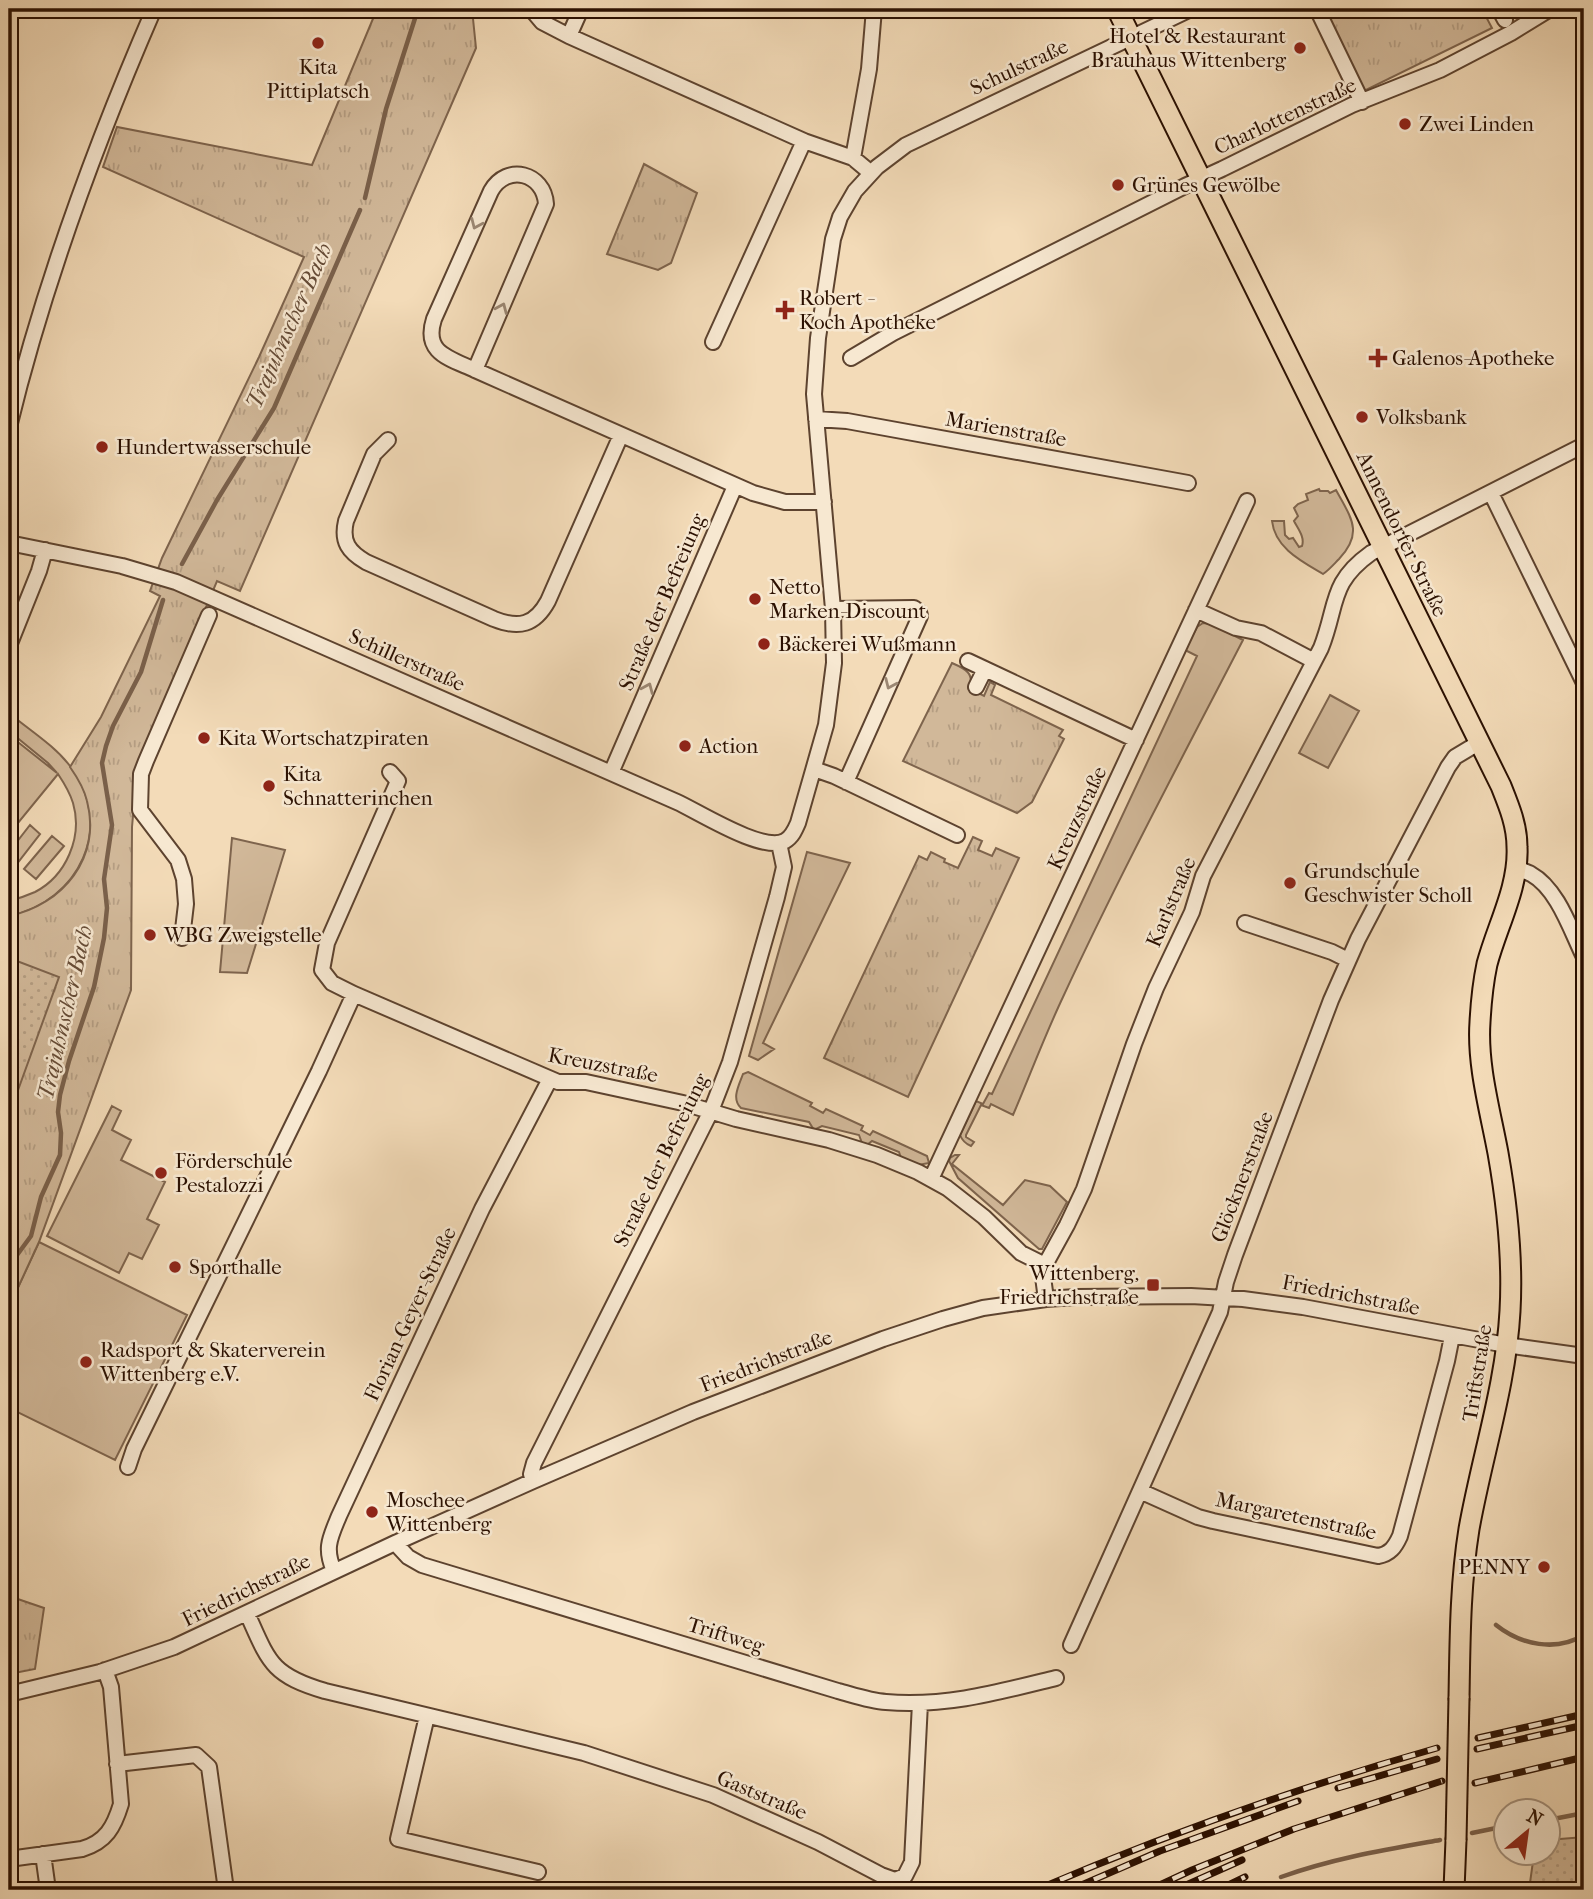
<svg xmlns="http://www.w3.org/2000/svg" width="1593" height="1899" font-family="'IM FELL French Canon',serif">
	<defs>
		<pattern id="park-tufts" width="24" height="20" patternUnits="userSpaceOnUse" patternTransform="scale(1.75)"><rect width="24" height="20" fill="#d1b899"/><path d="M3 7l-1-3M5 7V3M7 7l1-3M15 17l-1-3M17 17v-4M19 17l1-3" fill="none" stroke="#b49d82"/></pattern>
		<pattern id="garden-dots" width="8" height="8" patternUnits="userSpaceOnUse" patternTransform="scale(1.75)"><rect width="8" height="8" fill="#d1b899"/><path d="M2 2h.1M6 6h.1" fill="none" stroke="#b49d82" stroke-width="1.8" stroke-linecap="round"/></pattern>
	</defs>
	<rect width="100%" height="100%" fill="#f3dbb8"/>
	<filter id="stains"><feTurbulence type="fractalNoise" baseFrequency=".00286" numOctaves="4"/><feColorMatrix values="0 0 0 0 .2 0 0 0 0 .09 0 0 0 0 .02 0 0 0 .5 -.17"/></filter>
	<radialGradient id="worn" r=".72"><stop offset=".6" stop-color="#630" stop-opacity="0"/><stop offset="1" stop-color="#630" stop-opacity=".3"/></radialGradient>
	<path fill="#d1b899" stroke="#7e644d" stroke-width="2" d="M1319 489 1320 491H1328L1330 493 1336 490C1351 518 1364 532 1339 559 1334 564 1329 570 1323 574 1301 561 1275 548 1272 521H1284L1285 535 1289 539 1293 538 1299 547 1302 546C1305 537 1298 529 1294 521L1298 516 1294 508 1298 504 1308 500 1306 494Z
		M1203 623 1211 624 1243 640C1182 758 1119 876 1063 997 1045 1035 1030 1075 1013 1115L991 1104 989 1108 981 1105 966 1135V1137L974 1142 971 1146C966 1144 962 1140 960 1135L976 1101 983 1104 989 1093 992 1094 1197 656 1185 650 1197 627Z
		M1330 695 1359 711 1328 768 1299 753Z
		M9 713C29 730 54 745 70 766 116 826 79 902 9 916V901C17 899 26 896 35 892 66 876 83 837 73 803 70 793 64 783 58 774L9 834V735L57 773 48 763 9 731Z
		M30 825 40 834 9 874V852Z
		M52 836 64 846 36 879 24 869Z
		M232 838 285 850 247 973 220 972Z
		M807 852 850 863 763 1043 774 1049 758 1060 749 1056Z
		M748 1072 812 1103 810 1106 823 1113 826 1109 863 1126 861 1130 870 1135 873 1131 927 1156 929 1163 918 1165 901 1158 899 1152 872 1141 867 1145 862 1143 859 1135 822 1126 814 1130 809 1122 741 1108C731 1099 739 1085 743 1074Z
		M112 1106 121 1111 112 1130 131 1140 121 1160 165 1182 147 1219 159 1225 142 1259 129 1253 119 1273 47 1236Z
		M955 1155H959L952 1164 1003 1205 1025 1180 1050 1186 1067 1202 1042 1249H1039L958 1178 949 1161 950 1158Z
		M39 1242 187 1315 115 1460 9 1408V1307Z"/>
	<path fill="url(#park-tufts)" stroke="#7e644d" stroke-width="2" d="M377 9H472L476 48 240 591 217 581 137 771 132 827 131 990 39 1242 9 1307V916C63 905 102 857 87 801 84 788 77 777 70 767L101 717 160 596 150 591 162 558 259 357 304 257 103 167 117 127 312 165Z
		M1323 9H1482L1492 28 1364 91Z
		M644 164 697 193 671 263 658 270 607 254Z
		M952 663C966 669 974 673 970 689L984 696 990 682 995 685 991 695 1063 730 1059 736 1064 739 1032 802 1017 813 903 761Z
		M973 837 982 841 978 850 992 856 996 848 1019 858 908 1097 824 1058 919 856 927 860 931 852 945 859 944 862 958 868Z
		M9 1596 44 1608 35 1669 9 1674Z"/>
	<path fill="url(#garden-dots)" stroke="#7e644d" stroke-width="2" d="M9 958 59 977 9 1115Z
		M1584 1837V1890H1529L1534 1854H1548V1840Z"/>
	<g fill="none" stroke-linecap="round" stroke-linejoin="round">
		<path stroke="#7a604a" stroke-width="4.5" d="M365 198 386 109 418 9
			M182 564 217 500 274 408 360 210
			M9 1266 31 1236 41 1197 60 1155 61 1133 58 1112 60 1095 69 1061 94 987 104 938 107 908 104 879 112 825 102 763 106 746 113 726 141 672 163 600
			M1496 1625C1521 1645 1556 1652 1584 1635
			M1548 1820 1584 1813
			M1472 1833 1506 1826
			M1281 1877C1335 1858 1384 1850 1440 1840"/>
		<defs>
			<path id="minor" d="M531 9 542 22 569 36 581 9
				M1317 9 1362 102
				M1499 9 1505 20
				M569 36 804 141 853 158 871 173
				M853 158 869 69 874 9
				M713 342 804 141
				M851 358 893 333 1185 186 1222 169 1352 105 1440 70 1511 33 1550 9
				M475 370 546 204C544 173 507 163 491 191L434 319C423 353 449 358 475 370L753 493 785 502H824
				M816 419 847 421 1188 483
				M9 427C44 283 95 145 154 9
				M388 440 374 454 346 521C341 542 349 552 366 562L494 619C519 629 535 625 548 601L621 435
				M1491 493 1584 683
				M9 543 122 566 176 582 677 802C699 812 763 853 785 841 792 837 795 830 798 823L826 725 834 663 833 609 814 394 818 338 833 239 840 217 855 191 877 167 906 145 1191 9
				M833 609 914 608 919 612 920 616 846 782
				M1196 610 1236 628 1261 633 1314 661
				M9 646 39 571 45 550
				M968 661 1136 740
				M976 687 985 669
				M814 769 834 776 957 835
				M390 772 398 781 327 943 322 970 332 983 354 994 558 1082H586L683 1103 736 1119 829 1140 877 1155 918 1172 947 1188 984 1217 1021 1253 1045 1265
				M611 773 735 486
				M1516 868C1521 870 1527 872 1531 874 1558 889 1571 931 1584 957
				M1245 923 1332 952 1348 960
				M182 938 186 904 184 879 178 860 140 810 141 774 146 761 209 615
				M931 1179 1247 501
				M1046 1299 1043 1277 1045 1265 1067 1225 1084 1189 1134 1044 1156 988 1192 912 1203 876 1321 648C1338 605 1329 583 1371 553L1584 445
				M128 1467 134 1449 319 1071 354 994
				M533 1481 531 1474 534 1463 711 1111 730 1062 777 897 784 867 779 843
				M1140 1491 1198 1517 1213 1521 1378 1556C1390 1554 1395 1547 1400 1536L1447 1361 1452 1336
				M395 1543 408 1557 422 1565 838 1691C853 1695 870 1701 886 1702 946 1707 999 1692 1056 1678
				M334 1571C324 1548 330 1538 339 1516L482 1209 550 1079
				M247 1613C269 1662 271 1675 325 1691L584 1753 713 1795 818 1842 881 1875 895 1880 905 1876 912 1862 920 1703
				M1071 1645 1220 1312 1226 1282 1235 1255 1331 1000 1358 939 1448 767 1455 757 1480 742
				M9 1694 100 1672 174 1647 395 1543 533 1481 693 1412 883 1339 943 1319 983 1308 1046 1299 1076 1297 1191 1296 1243 1299 1303 1307 1506 1345 1584 1356
				M427 1716 398 1839 538 1872
				M117 1764 196 1755 209 1767 226 1890
				M43 1854 48 1890
				M9 1859 82 1849C106 1842 114 1827 121 1804L111 1687 105 1670"/>
			<path id="major" d="M1117 9 1501 786C1509 806 1517 825 1517 847 1519 887 1497 926 1487 964 1483 983 1481 1003 1480 1022 1477 1065 1490 1110 1498 1153 1507 1204 1513 1258 1510 1311 1506 1385 1482 1456 1469 1529 1460 1585 1460 1642 1459 1698
				M1454 1890 1456 1840"/>
		</defs>
		<use href="#minor" stroke="#5d432f" stroke-width="18"/>
		<use href="#major" stroke="#2b1001" stroke-width="23"/>
		<use href="#minor" stroke="#f7e8d1" stroke-width="14"/>
		<use href="#major" stroke="#f3dbb8" stroke-width="19"/>
		<defs>
			<path id="rail" d="M1478 1738 1584 1714
				M1477 1749 1584 1725
				M1475 1783 1584 1757
				M1338 1788 1437 1759
				M1036 1890C1167 1834 1300 1787 1437 1748
				M1070 1890 1160 1851 1298 1801
				M1149 1890 1192 1870 1294 1829 1442 1781
				M1175 1890 1242 1860
				M1218 1890 1245 1877"/>
		</defs>
		<use href="#rail" stroke="#2b1001" stroke-width="7"/>
		<use href="#rail" stroke="#f7e8d1" stroke-width="4.5" stroke-dasharray="13" stroke-linecap="butt"/>
		<defs>
			<path id="major-bridge" d="M1456 1840 1459 1698"/>
		</defs>
		<use href="#major-bridge" stroke="#2b1001" stroke-width="23" stroke-linecap="butt"/>
		<use href="#major-bridge" stroke="#f3dbb8" stroke-width="19"/>
	</g>
	<defs><path id="oneway-chevron" d="M-2-3.5L2.5 0L-2 3.5" fill="none" stroke-width="1.6" stroke-linecap="round" stroke-linejoin="round" transform="scale(1.75)"/></defs>
	<g stroke="#9b8773">
		<use href="#oneway-chevron" transform="translate(476 224) rotate(114)"/>
		<use href="#oneway-chevron" transform="translate(502 308) rotate(-67)"/>
		<use href="#oneway-chevron" transform="translate(890 684) rotate(114)"/>
		<use href="#oneway-chevron" transform="translate(648 688) rotate(-67)"/>
	</g>
	<g fill="#8f2418" stroke="#f7e8d1" stroke-width="2.5">
		<circle cx="318" cy="43" r="7"/>
		<circle cx="1300" cy="48" r="7"/>
		<circle cx="1405" cy="124" r="7"/>
		<circle cx="1118" cy="185" r="7"/>
		<path d="M781.5 299.5h7v7h7v7h-7v7h-7v-7h-7v-7h7z"/>
		<path d="M1374.5 347.5h7v7h7v7h-7v7h-7v-7h-7v-7h7z"/>
		<circle cx="1362" cy="417" r="7"/>
		<circle cx="102" cy="447" r="7"/>
		<circle cx="755" cy="599" r="7"/>
		<circle cx="764" cy="644" r="7"/>
		<circle cx="204" cy="738" r="7"/>
		<circle cx="685" cy="746" r="7"/>
		<circle cx="269" cy="786" r="7"/>
		<circle cx="1290" cy="883" r="7"/>
		<circle cx="150" cy="935" r="7"/>
		<circle cx="161" cy="1173" r="7"/>
		<circle cx="175" cy="1267" r="7"/>
		<rect x="1146" y="1278" width="14" height="14" rx="3.5"/>
		<circle cx="86" cy="1362" r="7"/>
		<circle cx="372" cy="1512" r="7"/>
		<circle cx="1544" cy="1567" r="7"/>
	</g>
	<g text-anchor="middle" dominant-baseline="central" stroke-width="5" stroke-linejoin="round" paint-order="stroke">
		<g font-size="21" fill="#2b1001" stroke="#f7e8d1" text-anchor="start">
			<text x="1286" y="36" text-anchor="end">Hotel &amp; Restaurant<tspan x="1286" dy="24">Brauhaus Wittenberg</tspan></text>
			<text x="318" y="67" text-anchor="middle">Kita<tspan x="318" dy="24">Pittiplatsch</tspan></text>
			<text x="1419" y="124">Zwei Linden</text>
			<text x="1132" y="185">Grünes Gewölbe</text>
			<text x="799" y="298">Robert -<tspan x="799" dy="24">Koch Apotheke</tspan></text>
			<text x="1392" y="358">Galenos-Apotheke</text>
			<text x="1376" y="417">Volksbank</text>
			<text x="116" y="447">Hundertwasserschule</text>
			<text x="769" y="587">Netto<tspan x="769" dy="24">Marken-Discount</tspan></text>
			<text x="778" y="644">Bäckerei Wußmann</text>
			<text x="218" y="738">Kita Wortschatzpiraten</text>
			<text x="699" y="746">Action</text>
			<text x="283" y="774">Kita<tspan x="283" dy="24">Schnatterinchen</tspan></text>
			<text x="1304" y="871">Grundschule<tspan x="1304" dy="24">Geschwister Scholl</tspan></text>
			<text x="164" y="935">WBG Zweigstelle</text>
			<text x="175" y="1161">Förderschule<tspan x="175" dy="24">Pestalozzi</tspan></text>
			<text x="189" y="1267">Sporthalle</text>
			<text x="1139" y="1273" text-anchor="end">Wittenberg,<tspan x="1139" dy="24">Friedrichstraße</tspan></text>
			<text x="100" y="1350">Radsport &amp; Skaterverein<tspan x="100" dy="24">Wittenberg e.V.</tspan></text>
			<text x="386" y="1500">Moschee<tspan x="386" dy="24">Wittenberg</tspan></text>
			<text x="1530" y="1567" text-anchor="end">PENNY</text>
		</g>
		<g font-size="21" fill="#2b1001" stroke="#f7e8d1">
			<text transform="translate(1019 67) rotate(-25)">Schulstraße</text>
			<text transform="translate(1285 116) rotate(-25)">Charlottenstraße</text>
			<text transform="translate(1006 429) rotate(10)">Marienstraße</text>
			<text transform="translate(1402 534) rotate(64)">Annendorfer Straße</text>
			<text transform="translate(662 602) rotate(-67)">Straße der Befreiung</text>
			<text transform="translate(407 660) rotate(24)">Schillerstraße</text>
			<text transform="translate(1077 818) rotate(-65)">Kreuzstraße</text>
			<text transform="translate(1171 902) rotate(-67)">Karlstraße</text>
			<text transform="translate(603 1065) rotate(11)">Kreuzstraße</text>
			<text transform="translate(661 1160) rotate(-64)">Straße der Befreiung</text>
			<text transform="translate(1242 1177) rotate(-69)">Glöcknerstraße</text>
			<text transform="translate(1351 1295) rotate(11)">Friedrichstraße</text>
			<text transform="translate(410 1314) rotate(-65)">Florian-Geyer-Straße</text>
			<text transform="translate(766 1361) rotate(-21)">Friedrichstraße</text>
			<text transform="translate(1477 1373) rotate(-81)">Triftstraße</text>
			<text transform="translate(1296 1516) rotate(12)">Margaretenstraße</text>
			<text transform="translate(246 1590) rotate(-26)">Friedrichstraße</text>
			<text transform="translate(726 1635) rotate(17)">Triftweg</text>
			<text transform="translate(762 1795) rotate(23)">Gaststraße</text>
		</g>
		<g font-size="23" font-style="italic" fill="#664c37" stroke="#f7e8d1">
			<text transform="translate(289 326) rotate(-66)">Trajuhnscher Bach</text>
			<text transform="translate(65 1013) rotate(-77)">Trajuhnscher Bach</text>
		</g>
	</g>
	<rect width="1593" height="1899" fill="none" stroke="#f3dbb8" stroke-width="35"/>
	<rect x="10" y="10" width="1572" height="1878" fill="none" stroke="#2b1001" stroke-width="3.5"/>
	<rect x="18" y="18" width="1558" height="1864" fill="none" stroke="#2b1001" stroke-width="2"/>
	<g transform="translate(1527 1832) rotate(29)"><circle r="33" fill="#f7e8d1" stroke="#a5927e" stroke-width="2"/>
	<path d="M0-5L12 26L0 18L-12 26Z" fill="#8f2418"/>
	<text y="-10" font-size="19" font-weight="bold" text-anchor="middle" fill="#2b1001">N</text>
	</g>
	<rect width="100%" height="100%" filter="url(#stains)"/>
	<rect width="100%" height="100%" fill="url(#worn)"/>
</svg>
